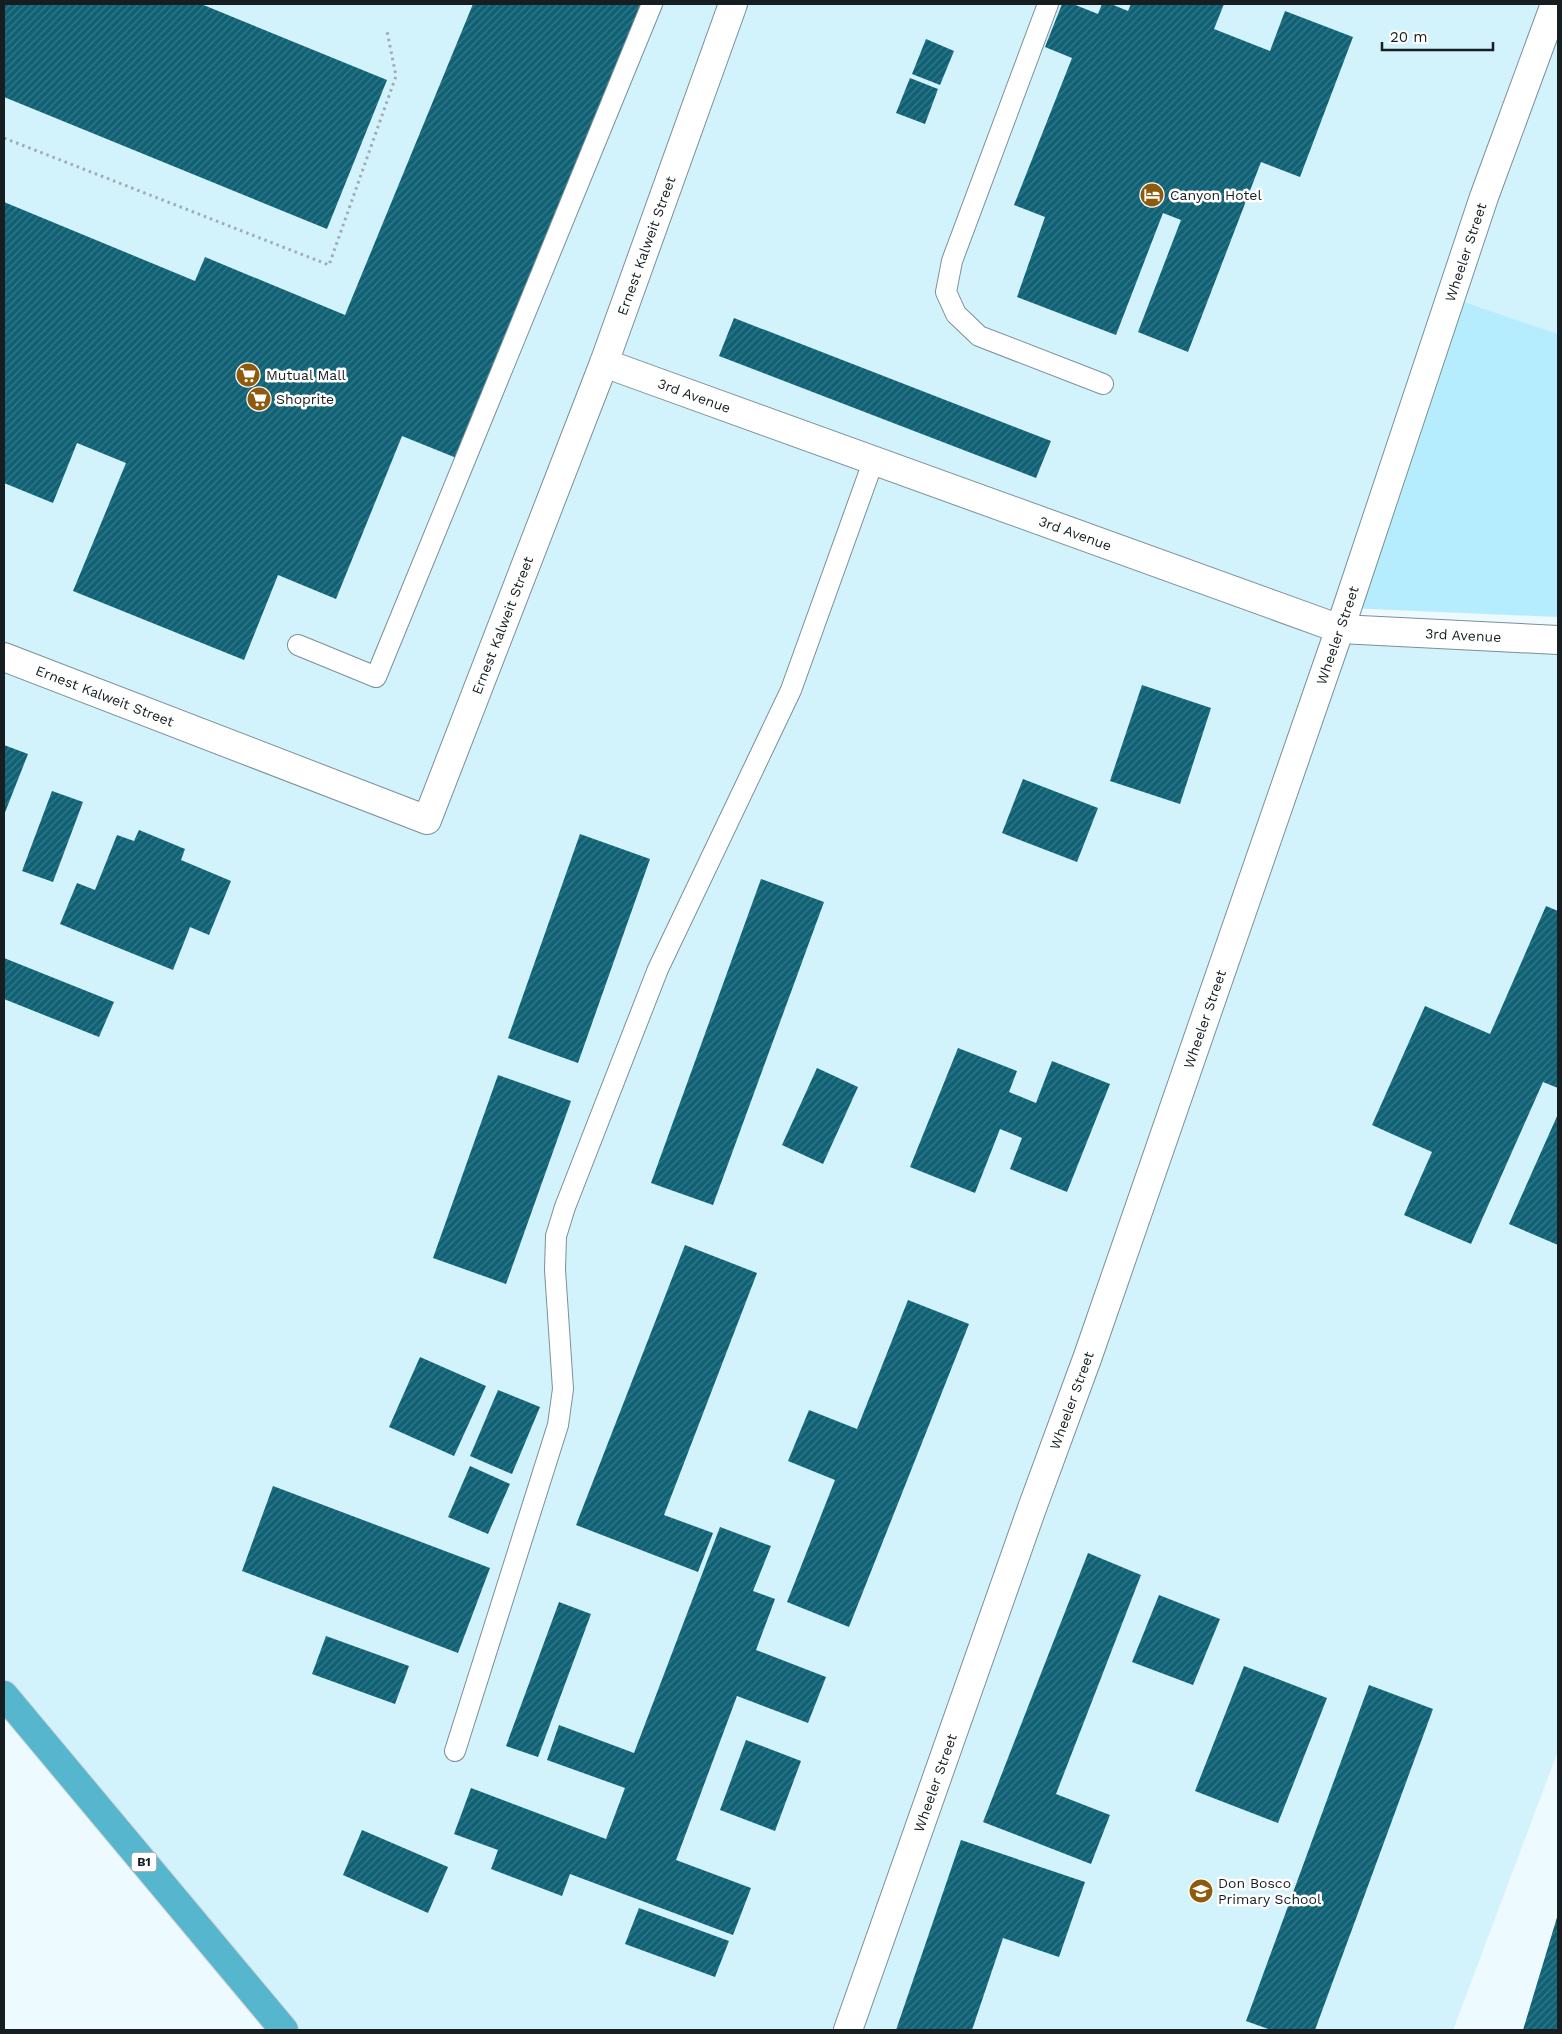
<svg xmlns="http://www.w3.org/2000/svg" width="1562" height="2034" font-family="'Work Sans',sans-serif">
	<defs>
		<pattern id="building-hatch" width="6" height="6" patternUnits="userSpaceOnUse" patternTransform="scale(1.25)"><rect width="6" height="6" fill="#0f6275"/><path d="M-1 1l2-2M0 6l6-6M5 7l2-2" fill="none" stroke="#3a7887"/></pattern>
	</defs>
	<rect width="100%" height="100%" fill="#edfaff"/>
	<path fill="#d2f2fc" d="M4 4H1558V334L1451 297 1340 629 1558 640V1751L1453 2030H284L4 1695Z"/>
	<path fill="#b6edfe" d="M1450 297 1558 334V617L1347 608Z"/>
	<path fill="url(#building-hatch)" d="M4 4H201L387 80 327 229 4 97Z
		M473 4H645L459 459 402 436 336 599 278 575 244 660 73 591 126 463 77 443 53 503 4 483V202L195 281 205 257 345 315Z
		M1062 4H1073L1098 14 1102 4H1111L1128 11 1131 4H1224L1214 29 1270 51 1285 11 1353 37 1300 177 1261 162 1188 352 1138 332 1181 220 1163 213 1116 335 1017 297 1045 217 1014 205 1072 58 1045 47Z
		M926 39 954 51 940 85 912 74Z
		M910 78 938 89 925 124 896 113Z
		M734 318 1051 441 1036 478 719 356Z
		M1142 685 1211 708 1180 804 1110 781Z
		M4 745 28 754 4 815Z
		M1023 779 1098 808 1077 862 1002 833Z
		M52 791 83 802 53 882 22 871Z
		M139 830 185 849 181 860 231 881 209 935 190 927 173 970 60 924 77 883 95 890 117 835 134 841Z
		M580 834 650 859 578 1063 508 1038Z
		M761 879 824 902 713 1205 651 1183Z
		M1546 906 1558 911V1088L1543 1082 1471 1244 1404 1215 1432 1152 1372 1125 1425 1006 1490 1034Z
		M4 958 114 1002 99 1037 4 999Z
		M958 1048 1017 1071 1009 1092 1036 1103 1052 1061 1110 1084 1067 1192 1010 1169 1022 1138 1000 1129 975 1193 910 1167Z
		M817 1068 858 1087 823 1164 782 1145Z
		M498 1075 571 1101 506 1284 433 1258Z
		M1558 1114V1245L1509 1224Z
		M685 1245 757 1273 664 1515 713 1533 698 1572 576 1525Z
		M908 1300 969 1324 849 1627 787 1602 835 1480 788 1461 809 1410 857 1429Z
		M420 1357 486 1386 454 1456 389 1427Z
		M498 1390 540 1407 512 1474 470 1456Z
		M470 1466 510 1484 488 1534 448 1517Z
		M273 1486 490 1568 458 1653 242 1571Z
		M720 1527 771 1546 753 1591 775 1599 756 1650 826 1677 808 1723 737 1696 676 1860 751 1888 733 1935 570 1874 562 1896 491 1869 498 1850 454 1834 471 1788 606 1839 625 1788 547 1760 559 1725 634 1753Z
		M1088 1553 1141 1575 1056 1794 1110 1815 1091 1864 983 1822Z
		M1159 1595 1220 1619 1193 1685 1132 1662Z
		M559 1602 591 1614 538 1757 506 1746Z
		M326 1636 409 1666 395 1704 312 1674Z
		M1244 1666 1327 1698 1278 1823 1195 1791Z
		M1369 1685 1433 1709 1315 2030H1271L1246 2021Z
		M746 1740 801 1761 775 1831 720 1810Z
		M362 1830 448 1867 428 1913 343 1875Z
		M961 1840 1085 1882 1059 1957 1003 1938 972 2030H896Z
		M639 1908 729 1941 715 1977 625 1944Z
		M1558 1914V2030H1523Z"/>
	<g fill="none" stroke-linecap="round" stroke-linejoin="round">
		<defs>
			<path id="service" d="M1048 4 952 261 946 292 956 314 979 336 1103 384
				M298 645 376 677 652 4
				M455 1751 558 1425 563 1389 555 1270 556 1236 565 1207 658 969 791 690 873 462"/>
			<g id="minor">
				<path id="s1" d="M604 363 1340 629 1558 640"/>
				<path id="s2" d="M4 657 427 820 604 363 733 4"/>
				<path id="s3" d="M848 2030 1031 1511 1088 1356 1347 608 1484 197 1555 4"/>
			</g>
			<path id="trunk" d="M4 1695 284 2030"/>
		</defs>
		<use href="#service" stroke="#7b9097" stroke-width="22"/>
		<use href="#minor" stroke="#7b9097" stroke-width="30"/>
		<use href="#trunk" stroke="#d5d6d7" stroke-width="30"/>
		<path stroke="#a1acb0" stroke-width="3" stroke-dasharray="2.5 4" stroke-linecap="butt" d="M4 138 329 265 396 76 387 31"/>
		<use href="#service" stroke="#fff" stroke-width="20"/>
		<use href="#minor" stroke="#fff" stroke-width="28"/>
		<use href="#trunk" stroke="#56b6ce" stroke-width="28"/>
	</g>
	<defs>
		<symbol id="hotel-disc" viewBox="-11 -11 22 22"><circle r="9.5" fill="#8f5a0b" stroke="#fff"/><path d="M-6-4.5h1.5V1H6V5H4.5V3h-9V5H-6ZM-4 0a1.8 1.8 0 1 1 3.6 0ZM.5 0V-2.5h3Q6-2.5 6 0Z" fill="#fff"/></symbol>
		<symbol id="supermarket-disc" viewBox="-11 -11 22 22"><circle r="9.5" fill="#8f5a0b" stroke="#fff"/><path d="M-6-5.5h2.5l.6 2H6L4.5 2H-2.5L-4.4-4H-6ZM-1.5 3.2a1.3 1.3 0 1 0 .1 0ZM3 3.2a1.3 1.3 0 1 0 .1 0Z" fill="#fff"/></symbol>
		<symbol id="school-disc" viewBox="-11 -11 22 22"><circle r="9.5" fill="#8f5a0b" stroke="#fff"/><path d="M0-5L7-2L0 1L-7-2ZM-4 1L0 2.5L4 1V4Q0 6-4 4Z" fill="#fff"/></symbol>
	</defs>
	<g fill-rule="evenodd">
		<use href="#hotel-disc" x="1138" y="181" width="28" height="28"/>
		<use href="#supermarket-disc" x="234" y="361" width="28" height="28"/>
		<use href="#supermarket-disc" x="245" y="385" width="28" height="28"/>
		<use href="#school-disc" x="1187" y="1877" width="28" height="28"/>
	</g>
	<g text-anchor="middle" dominant-baseline="central" stroke-width="5" stroke-linejoin="round" paint-order="stroke">
		<rect fill="#fff" stroke="#5c6264" stroke-width="1" x="131.5" y="1852.5" width="25" height="19" rx="4"/>
		<g font-size="12" font-weight="bold" fill="#161e21">
			<text x="144" y="1862">B1</text>
		</g>
		<g font-size="14" fill="#161e21" stroke="#fff" text-anchor="start">
			<text x="1170" y="195">Canyon Hotel</text>
			<text x="266" y="375">Mutual Mall</text>
			<text x="276" y="399">Shoprite</text>
			<text x="1218" y="1883">Don Bosco<tspan x="1218" dy="16">Primary School</tspan></text>
		</g>
		<g font-size="14" fill="#161e21" stroke="#fff">
			<text stroke="none"><textPath href="#s2" startOffset="1068">Ernest Kalweit Street</textPath></text>
			<text stroke="none"><textPath href="#s3" startOffset="1882">Wheeler Street</textPath></text>
			<text stroke="none"><textPath href="#s1" startOffset="96">3rd Avenue</textPath></text>
			<text stroke="none"><textPath href="#s1" startOffset="501">3rd Avenue</textPath></text>
			<text stroke="none"><textPath href="#s2" startOffset="662">Ernest Kalweit Street</textPath></text>
			<text stroke="none"><textPath href="#s3" startOffset="1478">Wheeler Street</textPath></text>
			<text stroke="none"><textPath href="#s1" startOffset="906">3rd Avenue</textPath></text>
			<text stroke="none"><textPath href="#s2" startOffset="108">Ernest Kalweit Street</textPath></text>
			<text stroke="none"><textPath href="#s3" startOffset="1072">Wheeler Street</textPath></text>
			<text stroke="none"><textPath href="#s3" startOffset="668">Wheeler Street</textPath></text>
			<text stroke="none"><textPath href="#s3" startOffset="262">Wheeler Street</textPath></text>
		</g>
	</g>
	<rect width="1562" height="2034" fill="none" stroke="#161e21" stroke-width="10"/>
	<path d="M1382 42v8h111v-8" fill="none" stroke="#161e21" stroke-width="2.5"/>
	<text x="1390" y="42" font-size="15" fill="#161e21" stroke="#ffffff" stroke-width="4" paint-order="stroke">20 m</text>
</svg>
